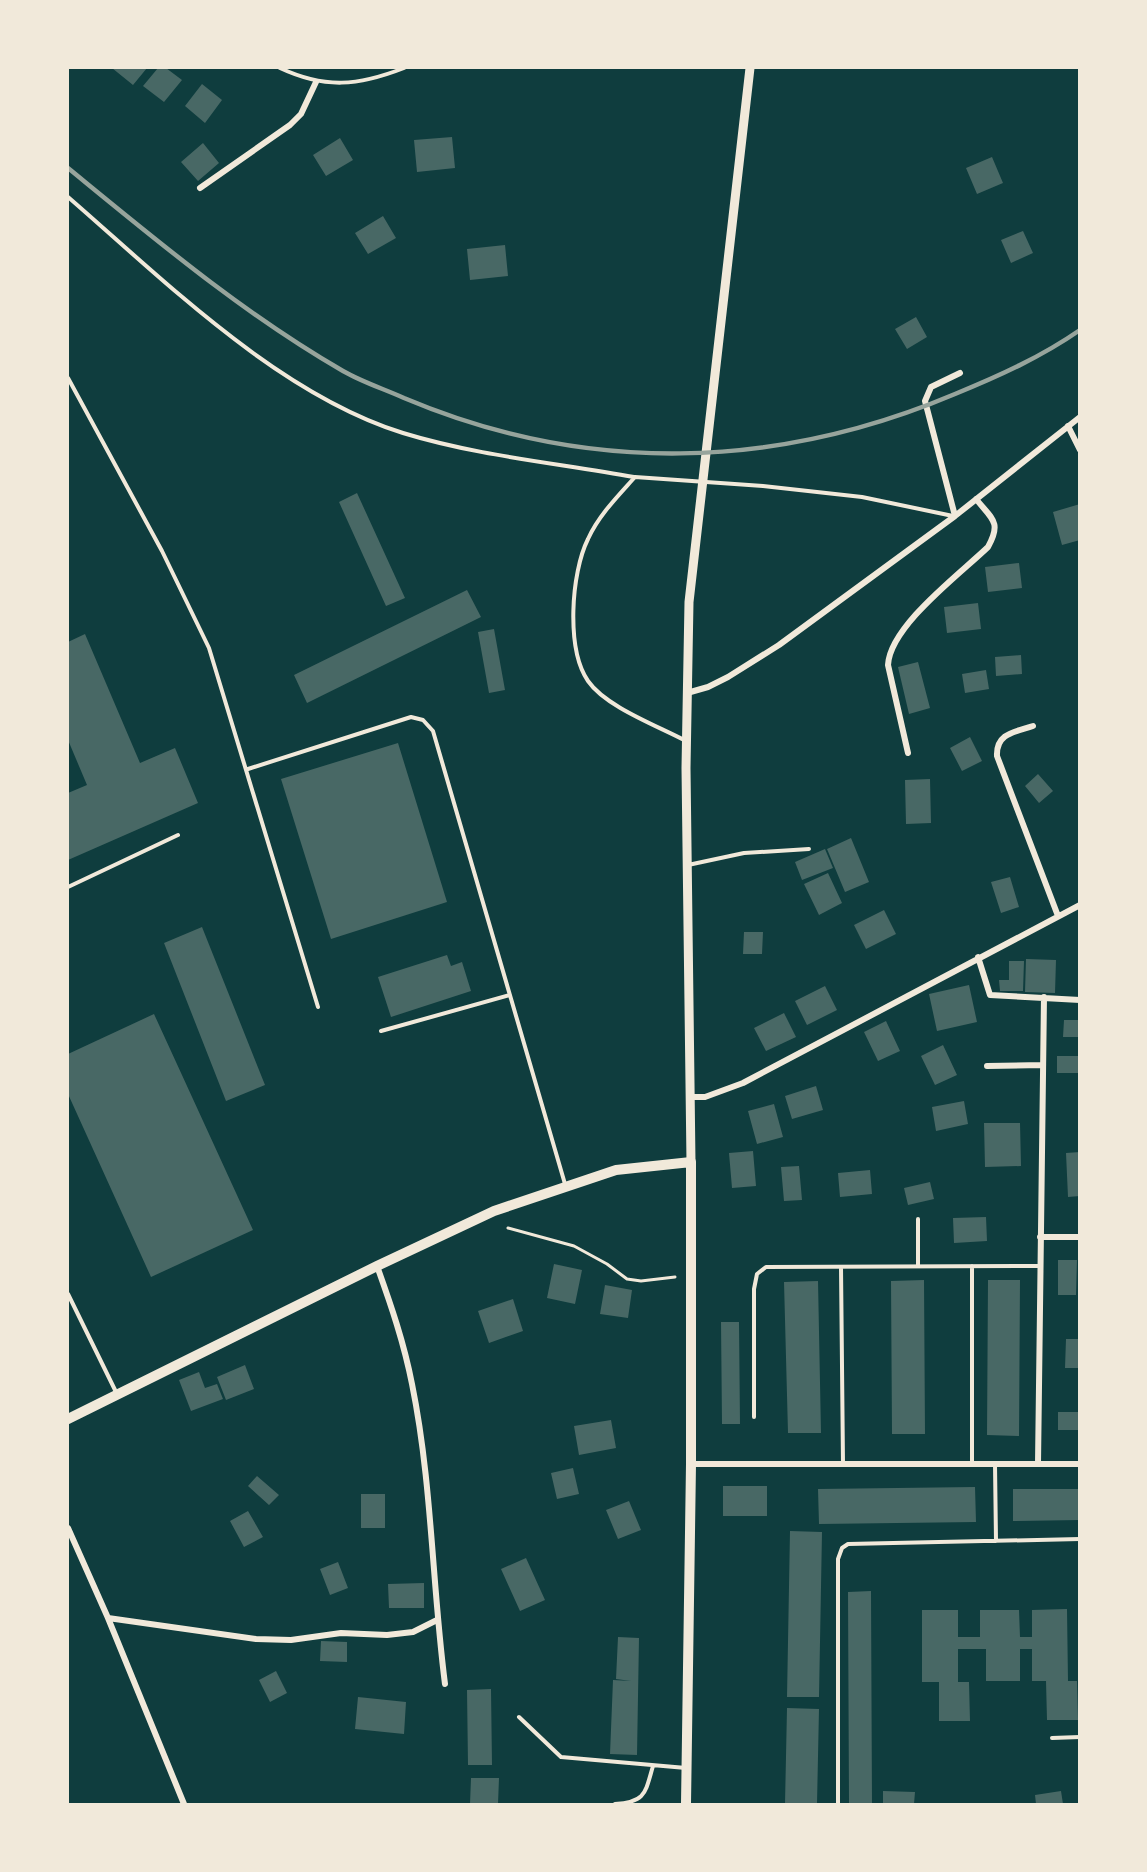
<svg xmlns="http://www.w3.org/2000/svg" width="1147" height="1872" font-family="'IBM Plex Serif',serif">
	<rect width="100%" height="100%" fill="#0f3d3e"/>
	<path fill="#486865" d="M112 68H147L133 85Z
		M158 68H166L182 80 164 102 143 86Z
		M202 84 222 100 205 123 185 106Z
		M452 137 455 168 417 172 414 140Z
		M340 138 353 160 326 176 313 155Z
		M203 143 219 163 198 181 181 162Z
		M992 157 1003 183 977 194 966 168Z
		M383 216 396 238 368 254 355 233Z
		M1023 231 1033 253 1011 263 1001 240Z
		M505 245 508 276 470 280 467 249Z
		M916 317 927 337 907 349 895 329Z
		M357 493 405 598 386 606 339 502Z
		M1080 504V540L1062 545 1053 512Z
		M1019 563 1022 588 988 592 985 567Z
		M467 590 481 617 307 703 294 675Z
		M978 603 981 629 947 633 944 607Z
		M494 629 505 690 489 693 478 632Z
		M85 634 140 763 175 748 198 803 68 860V793L87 785 68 740V642Z
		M1021 655 1022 674 996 676 995 657Z
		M918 662 930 708 909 714 898 667Z
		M986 670 989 689 965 693 962 674Z
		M970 737 982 761 962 771 950 748Z
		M398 743 447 902 331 939 281 779Z
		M1038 774 1053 791 1039 803 1025 786Z
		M930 779 931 823 906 824 905 780Z
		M851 838 869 882 845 892 827 849Z
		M825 849 833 868 802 880 795 862Z
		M828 873 842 903 819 915 804 884Z
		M1010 877 1019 907 1001 913 991 882Z
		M884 910 896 934 866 949 854 925Z
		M202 927 265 1085 226 1101 164 943Z
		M744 932H763L762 954H743Z
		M447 955 451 966 462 962 471 991 391 1017 378 977Z
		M1026 959 1056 960 1055 993 1025 992Z
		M1009 961H1024L1023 991H1000L999 980H1009Z
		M969 985 977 1022 937 1031 929 994Z
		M825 986 837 1010 807 1025 795 1001Z
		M784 1013 796 1037 766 1051 754 1028Z
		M154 1014 253 1230 151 1277 68 1094V1054Z
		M1064 1020H1080V1037H1063Z
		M886 1021 900 1051 878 1061 864 1032Z
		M943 1045 957 1075 935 1085 921 1056Z
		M1057 1056H1080V1073H1057Z
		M816 1086 823 1110 792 1119 785 1096Z
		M964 1101 968 1124 936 1131 932 1107Z
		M774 1104 783 1137 757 1144 748 1111Z
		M984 1123H1020L1021 1166 985 1167Z
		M753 1151 756 1186 732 1188 729 1153Z
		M1080 1152V1196L1068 1197 1066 1153Z
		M799 1166 802 1200 784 1201 781 1167Z
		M870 1170 872 1194 840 1197 838 1173Z
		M930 1182 934 1199 908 1205 904 1188Z
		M986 1217 987 1241 954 1243 953 1218Z
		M1058 1260H1077L1076 1295H1058Z
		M554 1264 582 1270 575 1304 547 1298Z
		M924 1280 925 1434H892L891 1281Z
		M988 1280H1020L1019 1436 987 1435Z
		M818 1281 821 1433H788L784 1282Z
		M605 1285 632 1290 628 1318 600 1314Z
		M513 1299 523 1331 489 1343 478 1311Z
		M721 1322H739L740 1424H722Z
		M1066 1339H1080V1368H1065Z
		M245 1365 254 1389 226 1400 217 1377Z
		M199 1372 205 1388 217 1384 223 1399 191 1411 179 1380Z
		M1058 1412H1079V1430H1058Z
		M611 1420 616 1448 579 1455 574 1426Z
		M573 1468 579 1494 557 1499 551 1473Z
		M257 1476 279 1495 269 1505 248 1486Z
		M723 1486H767V1516H723Z
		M975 1487 976 1522 819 1524 818 1489Z
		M1013 1489H1080V1520L1013 1521Z
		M361 1494H385V1528H361Z
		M629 1501 641 1530 618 1539 606 1510Z
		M248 1511 263 1537 244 1547 230 1521Z
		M790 1531 822 1532 819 1697H787Z
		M526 1558 545 1600 520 1611 501 1569Z
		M338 1562 348 1588 330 1595 320 1569Z
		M424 1583V1608H389L388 1584Z
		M871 1591 872 1804H849L848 1592Z
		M1067 1609 1068 1681H1077L1078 1720H1047L1046 1681H1032V1649H1020V1681H986V1649H958V1682H969L970 1721H939V1682H922V1610H958V1637H980V1610H1019L1020 1637H1032V1610Z
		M618 1637 639 1638 637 1755 610 1754 613 1680 631 1681 616 1679Z
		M321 1641 347 1642V1662L320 1661Z
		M276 1671 287 1693 270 1702 259 1680Z
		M491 1689 492 1765H468L467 1690Z
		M358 1697 406 1702 404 1734 355 1729Z
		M787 1708 819 1709 817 1804H785Z
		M471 1778H499L498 1804H470Z
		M883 1791 915 1792 914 1804H883Z
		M1061 1791 1063 1804H1036L1035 1795Z"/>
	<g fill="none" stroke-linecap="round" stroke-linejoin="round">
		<path stroke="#f1e9da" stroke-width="3" d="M508 1228 574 1246 607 1264 627 1279 641 1281 675 1277"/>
		<path stroke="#f1e9da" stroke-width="4" d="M280 68C325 89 358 86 404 68
			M68 197C165 281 278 394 403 433 478 456 557 463 634 477
			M68 378 162 551 209 648 318 1007
			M686 741C658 726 606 707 588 681 566 649 571 573 588 539 599 515 618 496 635 477L763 486 862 497 953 516
			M248 769 411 717 423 720 433 731 565 1184
			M688 865 744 853 809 849
			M68 887 178 835
			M381 1031 510 995
			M918 1266V1219
			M972 1266V1464
			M841 1267 843 1464
			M68 1294 116 1392
			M754 1417V1289L757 1274 766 1267 1040 1266
			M995 1464 996 1541
			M519 1717 561 1757 686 1768
			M1052 1738 1080 1737
			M615 1804C646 1802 645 1793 653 1766
			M838 1804V1559L842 1548 848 1544 1080 1539"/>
		<path stroke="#f1e9da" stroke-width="6" d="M200 188 290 125 301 114 316 82
			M1068 426 1080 450
			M955 516 925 401 931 387 960 373
			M687 693 708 687 728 677 779 645 955 516 1080 417
			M1033 726C1015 732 996 733 997 756L1058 916
			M908 753 888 665C890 626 960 574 988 547 1002 522 992 519 976 499
			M978 957 990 995 1080 1000
			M987 1066 1042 1065
			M691 1097H705L743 1083 1080 905
			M1040 1237H1080
			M377 1266C391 1305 404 1343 412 1384 432 1482 432 1584 445 1684
			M691 1464H1080
			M1038 1464 1044 997
			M68 1528 108 1618 184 1804
			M108 1618 256 1639 291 1640 341 1633 387 1635 413 1632 437 1620"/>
		<path stroke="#f1e9da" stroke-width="9" d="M691 1162 686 768 689 602 750 68"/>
		<path stroke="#f1e9da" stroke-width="10" d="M68 1419 377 1266 494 1211 616 1170 691 1162V1464L686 1804"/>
		<path stroke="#97a49c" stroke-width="4.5" d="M68 168C156 240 244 314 343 371 362 382 384 389 404 398 586 475 775 470 955 394 999 376 1041 357 1080 330"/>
	</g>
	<rect width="1147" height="1872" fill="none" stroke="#f1e9da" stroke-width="138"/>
</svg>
